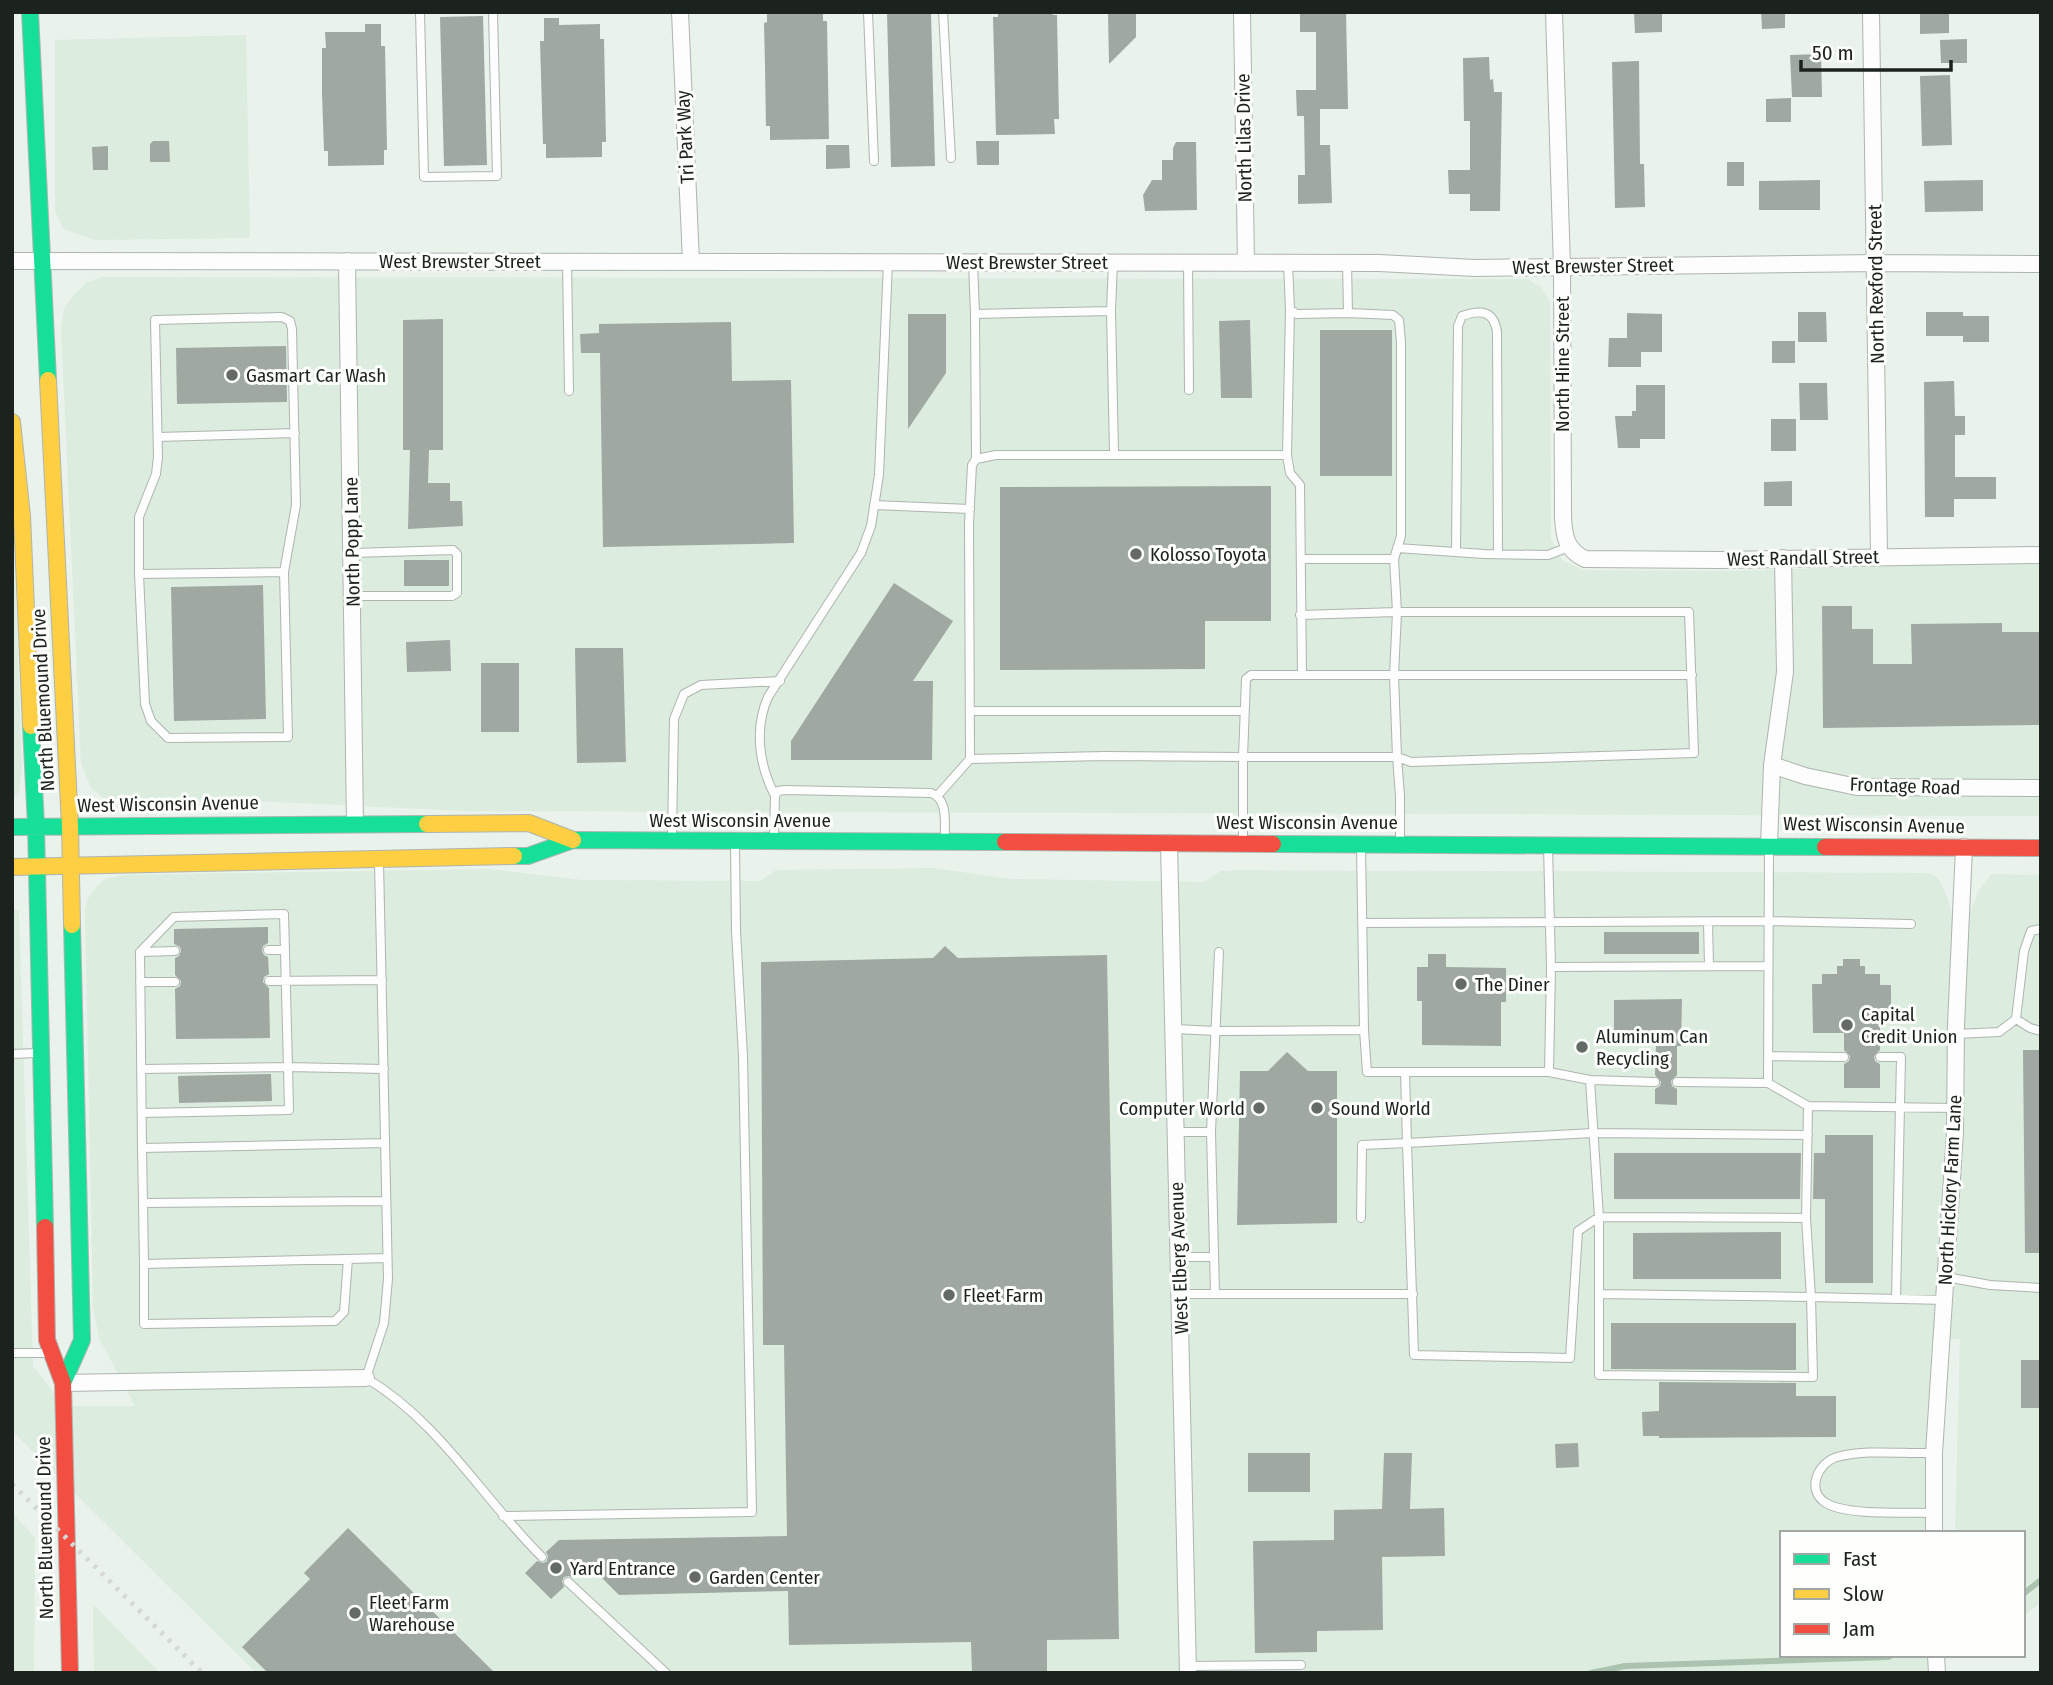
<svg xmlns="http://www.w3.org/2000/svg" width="2053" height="1685" font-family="'Fira Sans Condensed',sans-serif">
	<rect width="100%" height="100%" fill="#e9f2eb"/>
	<path fill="#dceddf" d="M246 35 250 238 95 240 63 229 55 211V40Z
		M101 277 1527 279 1541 287 1550 301 1551 539 1563 561 1584 570 1732 571 2041 561V816L465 811 252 801 120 803 102 797 91 788 81 763 61 329 64 308 74 295 86 283Z
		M12 492 22 766 19 790 12 801Z
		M933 868 1011 879 1203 882 1221 871 1238 870 1929 873 1938 878 1946 893 1959 941 1979 890 1991 874 2041 875V1603L2023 1616V1533H1955L1960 1339H1942L1934 1533H1782V1655H1936L1937 1673H256L12 1431V910H19L33 1366 64 1406H135L99 1338 93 1308 85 909 88 898 97 886 105 879 124 875 490 869 583 880 760 881 776 870Z
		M12 1513 35 1537 34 1673H12Z
		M93 1604 160 1673H94Z"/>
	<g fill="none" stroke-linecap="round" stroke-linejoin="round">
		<path stroke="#abc2af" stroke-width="6" d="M2023 1594 2041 1580
			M1591 1673 1625 1666 1888 1657 1892 1655"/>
	</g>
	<path fill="#9fa8a1" d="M767 12H823V21H827L829 139 770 140V126H766L765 66 764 23 767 22Z
		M887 12H931L935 166 891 167Z
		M998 12H1052L1053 15H1057L1059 119H1054L1055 134 996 135 993 17H998Z
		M1108 12H1136V37L1109 64Z
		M1300 12H1346L1348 109H1320V145H1330L1332 203 1298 204V175H1305L1304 116H1297L1296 90H1316V32H1300Z
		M1634 12H1662V32L1635 33Z
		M1761 12H1785V28L1762 29Z
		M1920 12H1949V33L1920 34Z
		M483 16 487 165 444 166 440 17Z
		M544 18H559V25L600 24V39H604L606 142H602V157L546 158V144H543L540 41H544Z
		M365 24H381V46H385L387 150H384V165L328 166V151H324L322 93V48H326L325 32H365Z
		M1967 39V63H1941L1940 40Z
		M1821 54 1822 97H1792L1790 55Z
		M1489 57 1490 80 1493 79 1494 92H1502L1500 211H1470V194H1449L1448 170H1470V121H1464L1463 58Z
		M1639 61 1640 164H1644L1645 207 1615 208 1612 62Z
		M1950 75 1952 145 1922 146 1920 76Z
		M1791 98V122H1766V99Z
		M153 141H169L170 162H150V144Z
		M976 141H999V165H977Z
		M1176 142H1196L1197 210 1145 211 1143 195 1152 180H1162V160H1173V148Z
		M826 145H849L850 168 826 169Z
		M108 146V170H93L92 147Z
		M1727 162H1744V186H1727Z
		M1820 180V210H1759V181Z
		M1983 180V211L1925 212 1924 181Z
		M1798 312H1826L1827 342H1798Z
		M1926 312H1963V316H1989V342H1963V336H1926Z
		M1627 313 1662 314V352H1641V367H1608L1609 338H1627Z
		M908 314H946V373L908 429Z
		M443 319V450H429L428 483H450V501H462L463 526 408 529 410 450H403V320Z
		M1250 320 1252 398H1221L1219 321Z
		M731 322 732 381 791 380 794 543 603 547 600 353H581L580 334 599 333V324Z
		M1320 330H1392V476H1320Z
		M1772 341H1795V363H1772Z
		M286 346 287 402 177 404 176 348Z
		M1954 381 1955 416H1965V435H1955V477H1996V499H1954V517H1925L1924 382Z
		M1799 383H1827L1828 420H1800Z
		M1636 385H1665V439H1640V448H1618L1615 416H1632V411H1636Z
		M1771 419H1796V451H1771Z
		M1792 481V506H1764V482Z
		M1271 486V621H1205V669L1000 670V487Z
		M404 560H449V586H404Z
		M894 583 953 621 913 681H933L932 760H791V741Z
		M263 585 266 719 174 721 171 587Z
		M1822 606H1852V629H1873V664H1912L1911 624 2002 623V632H2041V725L1823 728Z
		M450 640 451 671 407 672 406 642Z
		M575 648H623L626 762 577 763Z
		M481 663H519V732H481Z
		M268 927V943L263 946 262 951 264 955 268 957 269 974 264 977 263 982 269 988 270 1038 176 1039 175 989 180 986 181 981 175 975V958L179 956 181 951 180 947 174 944V929Z
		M1604 932H1699V954H1604Z
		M945 946 958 958 1107 955 1119 1639 1047 1640V1671L972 1673 971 1642 789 1645 788 1591 619 1595 587 1563 573 1578 569 1576 564 1577 562 1581 564 1587 551 1599 525 1573 537 1561 543 1563 547 1561 548 1556 546 1552 559 1540 787 1536 784 1345H763L761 962 933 958Z
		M1428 954H1446V967L1506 968V1002H1501V1046L1422 1045V1001H1417V967H1428Z
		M1843 959H1860V966H1865V974H1880V985H1891V1016H1880V1050L1874 1056 1875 1061 1880 1064V1088H1844V1064L1849 1061 1850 1056 1844 1050V1033H1813L1812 984H1822V974H1837V966H1843Z
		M1682 999 1681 1046H1677V1075L1671 1081 1672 1086 1677 1089V1105L1655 1104V1089L1660 1086 1661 1082 1655 1075 1656 1045H1614V1000Z
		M2023 1050H2041V1253H2025Z
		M1287 1052 1308 1071H1337V1223L1237 1225 1240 1071H1268Z
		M271 1074 272 1101 179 1103 178 1076Z
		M1825 1135H1873V1283H1825V1199H1813L1814 1153H1825Z
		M1614 1153H1801L1800 1199H1614Z
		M1781 1232V1279H1633V1233Z
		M1611 1323H1796V1370L1611 1369Z
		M2021 1360H2041V1408H2021Z
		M1659 1382 1796 1383V1396H1836V1437L1659 1438V1436H1643L1642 1412 1659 1411Z
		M1578 1443 1579 1467 1556 1468 1555 1444Z
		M1248 1453H1310V1492H1248Z
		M1384 1453H1412L1410 1509 1444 1508 1445 1556 1382 1557 1383 1630 1317 1631V1652L1255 1653 1253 1541 1334 1540V1510L1382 1509Z
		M348 1528 495 1673H268L242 1647 310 1579 304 1573Z"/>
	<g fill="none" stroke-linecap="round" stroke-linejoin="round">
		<defs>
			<path id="lane" d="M420 12 424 177 497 176 493 12
				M868 12 874 161
				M943 12 951 158
				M567 261 569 391
				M973 262 975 314 1111 311 1113 262
				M1188 262 1189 390
				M1288 263 1290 310 1297 314 1348 313
				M1111 311 1114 453
				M975 314 976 459
				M158 437 295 433
				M1287 455 1290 310
				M874 505 970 509
				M1397 548 1484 554 1548 555 1569 547
				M1456 552 1458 326 1462 316C1481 309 1494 311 1497 332L1498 554
				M352 553 453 550 457 554V593L452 596H353
				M1301 559H1394
				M284 572 288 737 168 738 151 721 145 704 139 574Z
				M139 574V517L156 474 158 457 155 320 282 317 290 321 292 329 296 505 284 572
				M1300 615 1397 612H1689L1694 753 1411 762 1397 757 1394 676 1397 612 1394 559 1401 536V342L1399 320 1393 315 1348 313 1347 263
				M1302 675H1692
				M970 711H1244
				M938 795 970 759 969 524 972 465 976 459 996 455H1287L1290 473 1300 485 1302 675H1251L1246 679 1243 757 1104 756 970 759
				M775 796C759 765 754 729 768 697L861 553 871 526 879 475 888 262
				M672 837 674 719 684 694 701 685 780 681
				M774 837 775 796 778 791 785 790 931 793C949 799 944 824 945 839
				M1243 841V757H1397L1400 796V843
				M1361 846 1364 1030 1367 1072H1549L1551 967 1548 846
				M379 862 388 1279 384 1323 366 1378C440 1422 482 1498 542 1557
				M1708 922 1709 966
				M1362 923 1768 921 1911 924
				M268 950H284
				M140 952 175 951
				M1551 967 1768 966
				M269 981 382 980
				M140 982H175
				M2016 1019 2030 1028 2041 1031
				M1174 1029 1217 1031 1364 1030
				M1956 1034 1999 1032 2016 1019 2024 951 2031 931 2041 929
				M12 1054 37 1053
				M1768 1056 1844 1057
				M1880 1057H1901L1896 1299
				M141 1069 288 1067 289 1110 142 1113
				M384 1069 288 1067 284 914 174 917 140 952 142 1148 385 1143
				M1549 1072 1590 1080 1655 1082
				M1590 1080 1599 1217V1294L1811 1297 1813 1377 1599 1375V1294
				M1677 1082 1768 1083 1769 848
				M1768 1083 1808 1106 1955 1108
				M1808 1106 1806 1218 1811 1297 1945 1300
				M1176 1132H1211L1219 952
				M1211 1132 1215 1293
				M142 1148 143 1203
				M386 1201 143 1203 144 1264 387 1258
				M1361 1218 1362 1145 1407 1143 1405 1072
				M1806 1218 1599 1217 1578 1231 1570 1358 1414 1355 1407 1143 1593 1133 1808 1135
				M1179 1257H1214
				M144 1264V1324L335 1321 344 1312 348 1259
				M1946 1277 1990 1285 2041 1288
				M1180 1294H1413
				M12 1353H48
				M1934 1513C1908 1512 1847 1516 1826 1503 1806 1491 1817 1463 1837 1457 1867 1449 1903 1454 1934 1453
				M503 1516 752 1512 743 1056 736 931 735 844
				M568 1582 666 1673
				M1188 1666 1301 1665"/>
			<path id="street" d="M680 12 691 262
				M1242 12 1246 263
				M1554 12 1562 267 1563 517C1564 536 1566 550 1585 559L1720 560 2041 555
				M1871 12 1879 556
				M12 261 1379 263 1475 268 1876 263 2041 264
				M347 261 355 824
				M1772 765 1805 776 1857 787 2041 788
				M1169 843 1188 1673
				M1769 845 1772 765 1785 672 1783 558
				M63 1383 366 1378
				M1934 1533V1453L1955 1132 1956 1025 1964 847
				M1936 1655 1937 1673"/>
			<path id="fast" d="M30 12 48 380
				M31 726 36 826 45 1227
				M12 827 427 824
				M1273 844 1825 847
				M514 856H528L573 840 1005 842
				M63 1383 82 1340 72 925"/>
			<path id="slow" d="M48 380 70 826 72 925
				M12 422 22 516 31 726
				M427 824 529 823 573 840
				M12 867 514 856"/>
			<path id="jam" d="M1005 842 1273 844
				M1825 847 2041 848
				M45 1227 47 1340 63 1383 70 1673"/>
		</defs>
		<use href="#lane" stroke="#aeb4af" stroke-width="10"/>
		<use href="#street" stroke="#aeb4af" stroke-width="18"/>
		<use href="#fast" stroke="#aeb4af" stroke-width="18"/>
		<use href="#slow" stroke="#aeb4af" stroke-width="18"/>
		<use href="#jam" stroke="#aeb4af" stroke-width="18"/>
		<use href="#lane" stroke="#fcfdfc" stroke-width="8"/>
		<use href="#street" stroke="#fcfdfc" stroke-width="16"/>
		<use href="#fast" stroke="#16e098" stroke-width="16"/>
		<use href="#slow" stroke="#ffcf43" stroke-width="16"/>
		<use href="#jam" stroke="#f24e42" stroke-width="16"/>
		<path stroke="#d5d8d6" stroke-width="5" stroke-dasharray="3.5 7" stroke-linecap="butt" d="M12 1484 202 1673"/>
	</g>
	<g fill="#646b65" stroke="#fcfffc" stroke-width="2.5">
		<circle cx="232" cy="375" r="7"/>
		<circle cx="1136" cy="554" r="7"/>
		<circle cx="1461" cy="984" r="7"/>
		<circle cx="1847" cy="1025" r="7"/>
		<circle cx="1582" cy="1047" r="7"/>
		<circle cx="1259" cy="1108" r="7"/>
		<circle cx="1317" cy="1108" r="7"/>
		<circle cx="949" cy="1295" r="7"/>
		<circle cx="556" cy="1568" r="7"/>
		<circle cx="695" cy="1577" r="7"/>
		<circle cx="355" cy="1613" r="7"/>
	</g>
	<g text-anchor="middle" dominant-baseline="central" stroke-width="6" stroke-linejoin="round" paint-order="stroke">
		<g font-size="19" fill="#1c221d" stroke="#fcfffc">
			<text transform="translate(685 137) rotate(-93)">Tri Park Way</text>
			<text transform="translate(1244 138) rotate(-91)">North Lilas Drive</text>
			<text x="460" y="261">West Brewster Street</text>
			<text x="1027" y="262">West Brewster Street</text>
			<text transform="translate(1593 266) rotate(-1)">West Brewster Street</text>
			<text transform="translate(1876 284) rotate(-91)">North Rexford Street</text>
			<text transform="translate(1562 364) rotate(-90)">North Hine Street</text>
			<text transform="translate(352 542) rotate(-91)">North Popp Lane</text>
			<text transform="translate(1803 558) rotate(-1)">West Randall Street</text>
			<text transform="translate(43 700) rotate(-93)">North Bluemound Drive</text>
			<text transform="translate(1905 786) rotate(2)">Frontage Road</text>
			<text transform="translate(168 804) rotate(-1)">West Wisconsin Avenue</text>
			<text x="740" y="820">West Wisconsin Avenue</text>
			<text x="1307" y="822">West Wisconsin Avenue</text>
			<text transform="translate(1874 825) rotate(1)">West Wisconsin Avenue</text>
			<text transform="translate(1950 1190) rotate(-87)">North Hickory Farm Lane</text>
			<text transform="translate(1179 1258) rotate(-92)">West Elberg Avenue</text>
			<text transform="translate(45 1528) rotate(-91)">North Bluemound Drive</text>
		</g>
		<g font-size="19" fill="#1c221d" stroke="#fcfffc" text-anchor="start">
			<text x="246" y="375">Gasmart Car Wash</text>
			<text x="1150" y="554">Kolosso Toyota</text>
			<text x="1475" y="984">The Diner</text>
			<text x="1861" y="1014">Capital<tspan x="1861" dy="22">Credit Union</tspan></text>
			<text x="1596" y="1036">Aluminum Can<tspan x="1596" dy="22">Recycling</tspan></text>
			<text x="1245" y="1108" text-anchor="end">Computer World</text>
			<text x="1331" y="1108">Sound World</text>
			<text x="963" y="1295">Fleet Farm</text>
			<text x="570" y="1568">Yard Entrance</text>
			<text x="709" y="1577">Garden Center</text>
			<text x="369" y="1602">Fleet Farm<tspan x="369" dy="22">Warehouse</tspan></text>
		</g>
	</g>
	<rect width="2053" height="1685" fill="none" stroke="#1c221d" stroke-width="28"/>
	<rect x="1780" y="1531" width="245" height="126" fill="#fcfffc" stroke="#a2a7a3" stroke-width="2"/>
	<rect x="1794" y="1554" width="35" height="10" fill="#16e098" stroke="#a2a7a3" stroke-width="2"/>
	<text x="1843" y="1566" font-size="21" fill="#1c221d">Fast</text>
	<rect x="1794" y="1589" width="35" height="10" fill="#ffcf43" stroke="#a2a7a3" stroke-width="2"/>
	<text x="1843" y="1601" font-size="21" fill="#1c221d">Slow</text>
	<rect x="1794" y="1624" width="35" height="10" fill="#f24e42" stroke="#a2a7a3" stroke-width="2"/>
	<text x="1843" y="1636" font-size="21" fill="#1c221d">Jam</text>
	<path d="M1801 60v10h150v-10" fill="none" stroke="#1c221d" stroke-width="3.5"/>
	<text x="1812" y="60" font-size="21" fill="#1c221d" stroke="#fcfffc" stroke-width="5" paint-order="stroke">50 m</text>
</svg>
